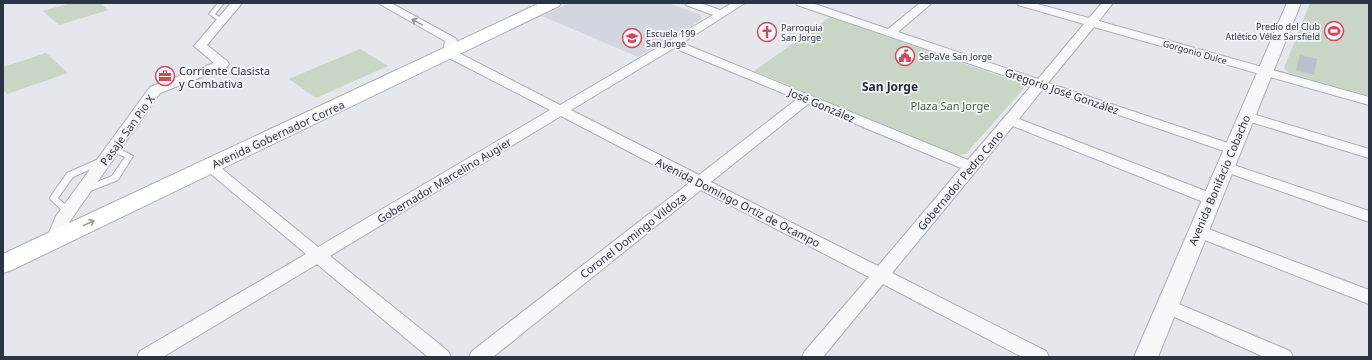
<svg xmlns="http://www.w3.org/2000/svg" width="1372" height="360" font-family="'Noto Sans',sans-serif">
	<rect width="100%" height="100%" fill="#e4e7ec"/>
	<path fill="#d2d6de" d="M570 3H668L701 15V20L638 57 542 16Z"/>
	<path fill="#c9d6c5" d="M71 3H100L108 10 59 25 43 11Z
		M1310 3H1369V96L1289 73 1284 68Z
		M830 17 1020 83 1024 88 966 154 956 155 754 71Z
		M360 49 388 66 316 98 289 79Z
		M46 53 68 73 7 94 3 89V67Z"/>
	<path fill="#bbc0ca" d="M1300 55 1317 59 1314 75 1296 70Z"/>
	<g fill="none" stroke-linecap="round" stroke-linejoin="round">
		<defs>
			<path id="service" d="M218 3H224L215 14 224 20V22H220L209 14Z
				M110 147H116L133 156 118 180 88 192H82L81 190 82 188 112 176 125 157 110 151 109 149Z
				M101 158H104L108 160 107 162 73 177 58 198 72 211 68 214 65 213 51 200 50 198 51 196 67 173Z"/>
			<path id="minor" d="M231 3H242L207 45 227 61 229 64 227 67 160 93 70 221 60 244 54 246 48 244 46 240 56 216 150 87 214 63 194 46Z
				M378 3H391L455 38 457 40 455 51 560 105 713 15 686 5 685 3H700L720 10 732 3H745L682 43 968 160 1032 85 797 5 796 3H812L888 29 920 3H932L898 32 1038 79 1084 24 1018 5 1017 3H1034L1089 18 1102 3H1113L1099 21 1369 97V105L1094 27 1048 83 1237 146 1239 149 1237 152 1232 153 1227 152 1043 89 1019 119 1216 195 1219 199 1216 203 1211 204 1206 203 1013 126 892 273 1046 351 1049 357H1022L883 284 823 357H802L805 351 869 277 701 190 493 357H469L472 351 689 183 561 116 330 256 448 351 451 357H428L317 264 163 357H137L140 351 306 254 205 169 203 166 205 163 210 161 215 163 318 247 550 110 445 56 443 53 445 41ZM674 48 797 99 699 175 571 110ZM808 104 961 168 878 266 711 182Z
				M1246 112 1369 149V158L1241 119 1239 116 1241 113Z
				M1225 162 1369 211V222L1220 170 1218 167 1220 164Z
				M1198 225 1369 290V304L1192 235 1190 231 1192 227Z
				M1167 299 1290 351 1293 357H1264L1161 311 1158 306 1161 301Z"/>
			<path id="tertiary" d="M1287 3H1301L1158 357H1134Z"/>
			<path id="secondary" d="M540 3H561L559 6 12 270 3 273V254Z"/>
		</defs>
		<use href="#service" stroke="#a9aeb7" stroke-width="2"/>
		<use href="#minor" stroke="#a9aeb7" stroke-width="2"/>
		<use href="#tertiary" stroke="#a9aeb7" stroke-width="2"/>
		<use href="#secondary" stroke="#a9aeb7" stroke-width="2"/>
		<use href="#service" fill="#f7f8fa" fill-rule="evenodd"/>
		<use href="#minor" fill="#f7f8fa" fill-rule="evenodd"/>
		<use href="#tertiary" fill="#f7f8fa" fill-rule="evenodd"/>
		<use href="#secondary" fill="#fff" fill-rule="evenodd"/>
	</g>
	<defs><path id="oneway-shaft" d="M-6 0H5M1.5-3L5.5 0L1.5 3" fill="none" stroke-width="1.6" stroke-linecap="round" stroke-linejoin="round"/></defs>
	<use stroke="#9196a0" href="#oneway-shaft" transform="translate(417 22) rotate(-151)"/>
	<use stroke="#959aa2" href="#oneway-shaft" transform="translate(89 223) rotate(-25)"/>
	<defs>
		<symbol id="stadium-ring" viewBox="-11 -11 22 22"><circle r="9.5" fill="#f4f6f9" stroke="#d1495b" stroke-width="1.5"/><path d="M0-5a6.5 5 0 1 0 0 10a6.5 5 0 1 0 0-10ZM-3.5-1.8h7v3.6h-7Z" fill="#d1495b"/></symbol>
		<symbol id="church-ring" viewBox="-11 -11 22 22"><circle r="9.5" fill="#f4f6f9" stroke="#d1495b" stroke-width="1.5"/><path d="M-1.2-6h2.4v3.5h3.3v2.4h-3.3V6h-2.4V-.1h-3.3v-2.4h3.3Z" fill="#d1495b"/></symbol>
		<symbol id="school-ring" viewBox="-11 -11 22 22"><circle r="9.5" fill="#f4f6f9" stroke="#d1495b" stroke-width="1.5"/><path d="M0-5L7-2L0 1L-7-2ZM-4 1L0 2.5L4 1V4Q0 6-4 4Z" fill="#d1495b"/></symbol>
		<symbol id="civic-ring" viewBox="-11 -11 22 22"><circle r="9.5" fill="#f4f6f9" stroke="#d1495b" stroke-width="1.5"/><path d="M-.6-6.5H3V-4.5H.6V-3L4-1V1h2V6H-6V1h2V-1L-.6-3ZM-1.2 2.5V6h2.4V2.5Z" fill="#d1495b"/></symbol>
		<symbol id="office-ring" viewBox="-11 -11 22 22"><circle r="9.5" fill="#f4f6f9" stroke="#d1495b" stroke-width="1.5"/><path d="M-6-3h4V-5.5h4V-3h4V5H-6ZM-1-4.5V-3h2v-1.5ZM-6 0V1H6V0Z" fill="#d1495b"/></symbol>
	</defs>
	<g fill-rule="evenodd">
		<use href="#stadium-ring" x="1323" y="20" width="22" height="22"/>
		<use href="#church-ring" x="756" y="21" width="22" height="22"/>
		<use href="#school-ring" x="621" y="27" width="22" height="22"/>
		<use href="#civic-ring" x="894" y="45" width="22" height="22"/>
		<use href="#office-ring" x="154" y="65" width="22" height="22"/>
	</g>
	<g text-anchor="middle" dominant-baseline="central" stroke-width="3.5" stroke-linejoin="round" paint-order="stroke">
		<g font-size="9" fill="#2b3445" stroke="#f4f6f9" text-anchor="start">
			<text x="1320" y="26" text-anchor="end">Predio del Club<tspan x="1320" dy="10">Atlético Vélez Sarsfield</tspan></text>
			<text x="781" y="27">Parroquia<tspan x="781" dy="10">San Jorge</tspan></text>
			<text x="646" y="33">Escuela 199<tspan x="646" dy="10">San Jorge</tspan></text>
			<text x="919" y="56">SePaVe San Jorge</text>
		</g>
		<g font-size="9" fill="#2b3445" stroke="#f4f6f9">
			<text transform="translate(1195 52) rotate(16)">Gorgonio Dulce</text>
		</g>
		<g font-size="11" fill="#2b3445" stroke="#f4f6f9" text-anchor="start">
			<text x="179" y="70">Corriente Clasista<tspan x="179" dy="13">y Combativa</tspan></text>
		</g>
		<g font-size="11" fill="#2b3445" stroke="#f4f6f9">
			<text transform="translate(1062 91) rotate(19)">Gregorio José González</text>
			<text transform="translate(822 105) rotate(23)">José González</text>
			<text transform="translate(127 130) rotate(-54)">Pasaje San Pio X</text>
			<text transform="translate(278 134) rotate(-25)">Avenida Gobernador Correa</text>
			<text transform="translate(444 180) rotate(-31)">Gobernador Marcelino Augier</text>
			<text transform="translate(960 180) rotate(-50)">Gobernador Pedro Cano</text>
			<text transform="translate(1219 180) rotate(-67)">Avenida Bonifacio Cobacho</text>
			<text transform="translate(738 202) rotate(27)">Avenida Domingo Ortiz de Ocampo</text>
			<text transform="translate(633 235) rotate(-38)">Coronel Domingo Vildoza</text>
		</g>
		<g font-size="11" fill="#3f6138" stroke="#f4f6f9">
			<text x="950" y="105">Plaza San Jorge</text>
		</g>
		<g font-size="12" font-weight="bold" fill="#1d2536" stroke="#f4f6f9">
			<text x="890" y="86">San Jorge</text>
		</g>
	</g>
	<rect width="1372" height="360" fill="none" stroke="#2b3445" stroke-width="8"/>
</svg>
